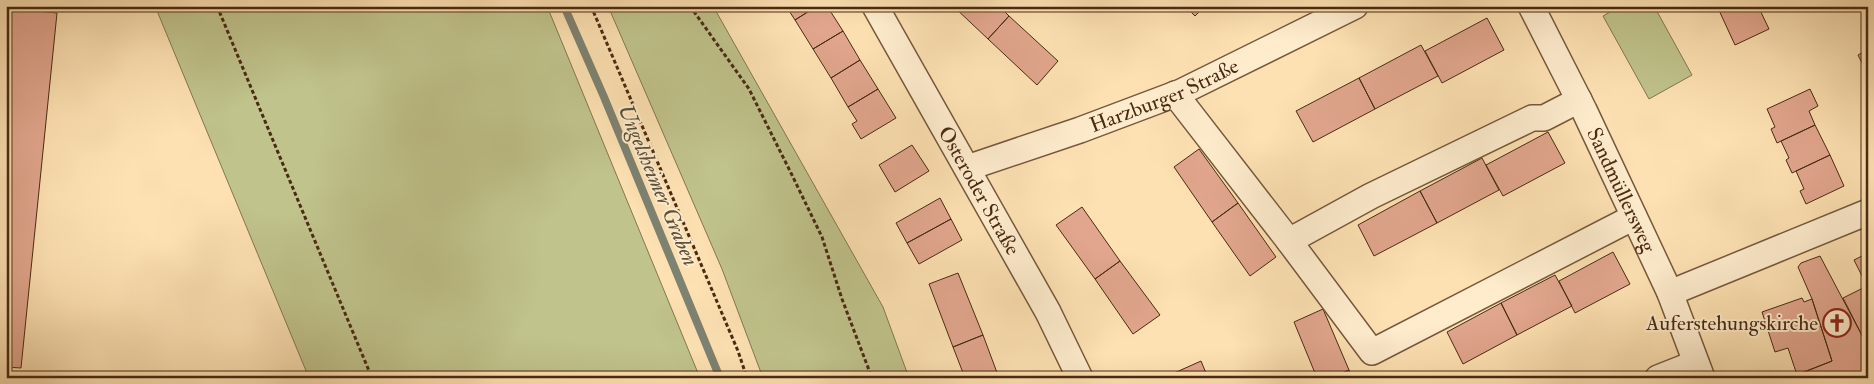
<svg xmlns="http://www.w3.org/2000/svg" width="1874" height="384" font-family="'IM FELL Double Pica',serif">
	<rect width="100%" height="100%" fill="#fde1b2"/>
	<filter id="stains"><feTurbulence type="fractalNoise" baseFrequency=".004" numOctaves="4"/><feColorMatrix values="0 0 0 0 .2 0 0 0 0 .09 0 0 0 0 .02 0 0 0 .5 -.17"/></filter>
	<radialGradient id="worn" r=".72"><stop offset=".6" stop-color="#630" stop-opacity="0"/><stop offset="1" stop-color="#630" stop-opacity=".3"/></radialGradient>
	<path fill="#c0c38c" stroke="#847650" d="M155 6H547L700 378H309Z
		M608 6H713L883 307 909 378H763L722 269Z
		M1621 6H1654L1692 75 1649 99 1603 16Z"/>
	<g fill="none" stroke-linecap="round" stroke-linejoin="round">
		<path stroke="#7d8271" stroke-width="8" d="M564 6 604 97 720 378"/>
	</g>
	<path fill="#e1a68d" stroke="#492a13" d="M786 6H817L795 20Z
		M817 6H827L843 31 813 49 795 20Z
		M953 6H999L1009 16 988 39Z
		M1185 6H1205L1195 16Z
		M1717 6H1758L1769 29 1735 45Z
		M6 8 57 13 21 368 6 367Z
		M1009 16 1058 61 1037 85 988 39Z
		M1487 18 1504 50 1442 83 1425 51Z
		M843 31 860 60 831 78 813 49Z
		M1421 45 1438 76 1375 109 1359 78Z
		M1868 50V75L1858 55Z
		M860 60 878 89 848 107 831 78Z
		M1359 78 1375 109 1313 142 1296 111Z
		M878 89 896 118 861 139 852 124 857 121 848 107Z
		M1810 89 1818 106 1809 111 1815 125 1777 143 1771 129 1775 127 1767 109Z
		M1815 125 1830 155 1792 173 1786 160 1789 158 1781 141Z
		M1548 132 1565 163 1503 196 1486 165Z
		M912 145 929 171 895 192 879 165Z
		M1199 149 1238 203 1212 222 1174 167Z
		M1830 155 1844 186 1806 204 1800 191 1804 189 1796 171Z
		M1482 158 1499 190 1437 223 1420 191Z
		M1420 191 1437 223 1374 256 1358 225Z
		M940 198 951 219 907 243 896 223Z
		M1238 203 1276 257 1250 276 1212 222Z
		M1082 207 1120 261 1095 279 1056 225Z
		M951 219 962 240 919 264 907 243Z
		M1613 252 1630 284 1575 313 1559 281Z
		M1868 253V347L1843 298 1867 286 1854 260Z
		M1820 256 1868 347V378H1788L1832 361 1812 299 1798 267 1801 263Z
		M1120 261 1160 315 1133 334 1095 279Z
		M958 273 983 335 953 347 929 284Z
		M1555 275 1572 306 1517 335 1501 303Z
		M1802 298 1804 302 1812 299 1832 361 1797 375 1788 348 1775 352 1762 312Z
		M1501 303 1517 335 1463 364 1447 332Z
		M1323 309 1349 370 1331 378H1317L1294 322Z
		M983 335 999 378H965L953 347Z
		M1201 361 1208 378H1173L1172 374Z
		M1349 370 1352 378H1331Z"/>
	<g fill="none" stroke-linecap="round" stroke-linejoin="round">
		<defs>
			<g id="minor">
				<path id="s1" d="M875 6 1048 312 1080 378"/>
				<path id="s2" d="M1531 6 1584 110 1670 293 1702 378"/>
				<path d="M1175 94 1289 241 1372 352 1634 217"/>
				<path id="s3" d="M967 168 1080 130 1181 92 1355 6"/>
				<path d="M1289 241 1371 196 1532 118H1544L1579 100"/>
				<path d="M1670 293 1868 212"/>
				<path d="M1658 378 1696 363"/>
			</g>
		</defs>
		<use href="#minor" stroke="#76583b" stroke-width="28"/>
		<path stroke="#492a13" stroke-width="3" stroke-dasharray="4 2.5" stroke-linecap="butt" d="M217 6 372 378
			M591 6 738 351 747 378
			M690 6 749 89 791 173 822 237 842 299 872 378"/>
		<use href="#minor" stroke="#feeccd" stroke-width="25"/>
	</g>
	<defs>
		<symbol id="church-ring" viewBox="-11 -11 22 22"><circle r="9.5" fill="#feeccd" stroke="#8f2418" stroke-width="1.5"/><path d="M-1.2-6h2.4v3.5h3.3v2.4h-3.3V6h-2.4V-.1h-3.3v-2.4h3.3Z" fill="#8f2418"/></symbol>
	</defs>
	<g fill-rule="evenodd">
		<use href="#church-ring" x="1821" y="307" width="32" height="32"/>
	</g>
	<g text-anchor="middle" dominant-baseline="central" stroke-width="4" stroke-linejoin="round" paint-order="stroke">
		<g font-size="21" fill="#492a13" stroke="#feeccd">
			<text stroke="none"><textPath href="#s3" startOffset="210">Harzburger Straße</textPath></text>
			<text stroke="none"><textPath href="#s2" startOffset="205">Sandmüllersweg</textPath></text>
			<text stroke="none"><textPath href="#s1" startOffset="212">Osteroder Straße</textPath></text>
		</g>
		<g font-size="21" fill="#492a13" stroke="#feeccd" text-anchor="end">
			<text x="1818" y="323">Auferstehungskirche</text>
		</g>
		<g font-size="22" font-style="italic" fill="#5e4f3a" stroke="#feeccd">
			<text transform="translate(658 185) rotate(67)">Ungelsheimer Graben</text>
		</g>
	</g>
	<rect width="1874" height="384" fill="none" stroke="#fde1b2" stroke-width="25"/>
	<rect x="8" y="8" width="1859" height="369" fill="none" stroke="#492a13" stroke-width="2.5"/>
	<rect x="12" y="12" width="1849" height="359" fill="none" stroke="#492a13"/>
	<rect width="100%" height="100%" filter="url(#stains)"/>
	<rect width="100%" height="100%" fill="url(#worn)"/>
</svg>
